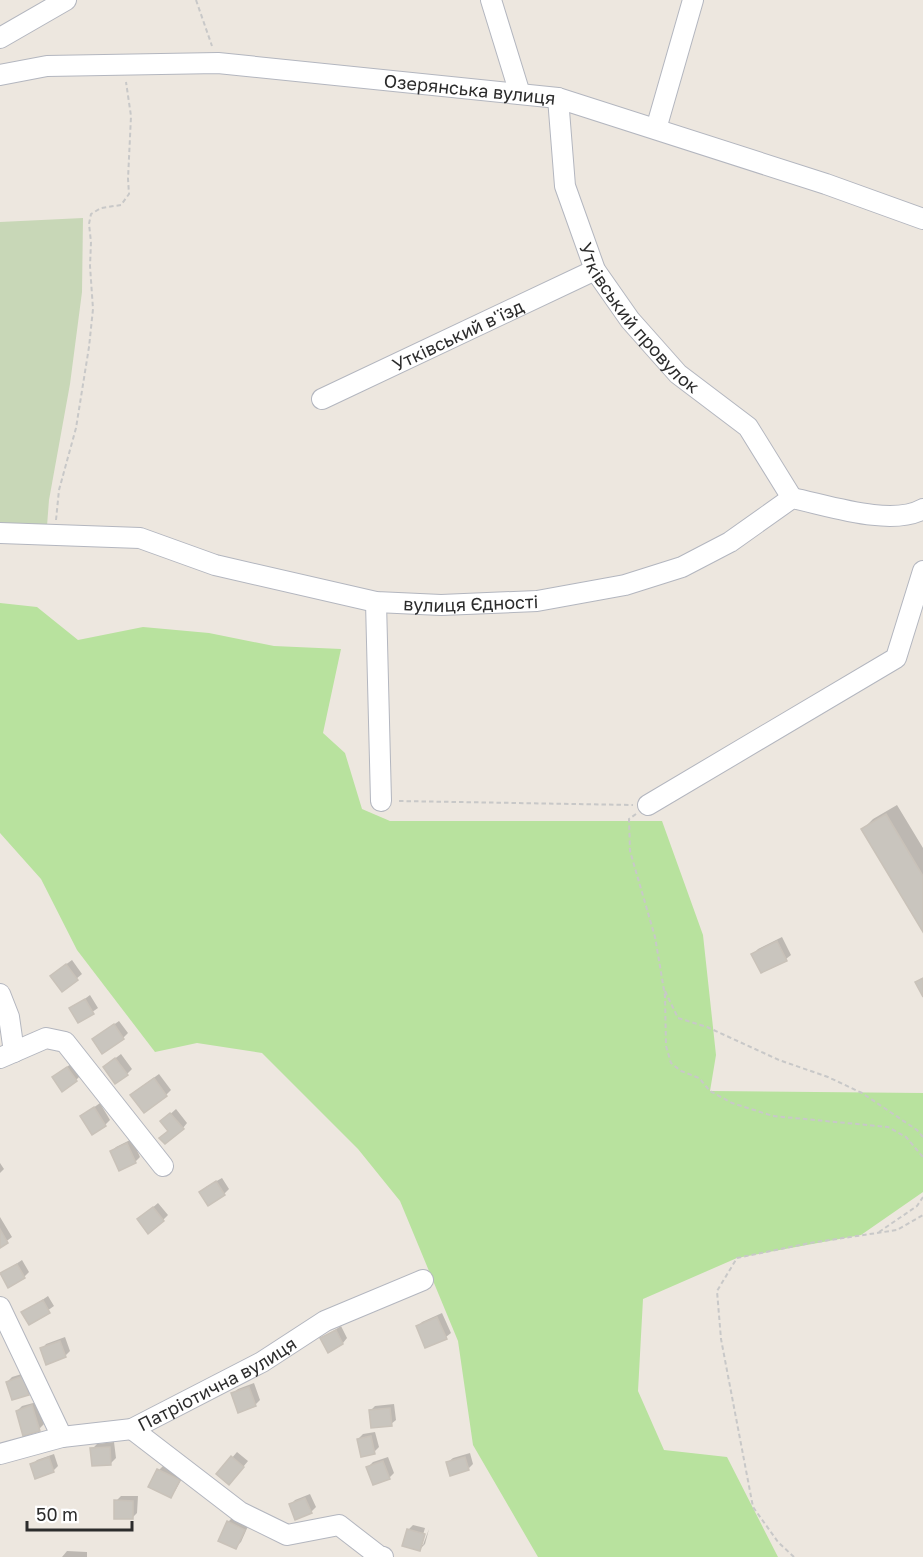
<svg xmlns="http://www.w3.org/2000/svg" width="923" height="1557" font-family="'Golos Text',sans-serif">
	<rect width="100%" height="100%" fill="#ede7df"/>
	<path fill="#b8e29e" d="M0 603 37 607 78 640 143 627 209 633 274 646 341 649 323 733 345 753 362 809 390 821H662L703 935 716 1055 710 1091 923 1093V1192L861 1235 737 1258 643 1299 638 1391 664 1450 727 1457 778 1557H538L473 1445 458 1341 400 1201 358 1149 262 1053 197 1043 155 1052 77 950 41 879 0 833Z"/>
	<path fill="#c8d7b7" d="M83 218 82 292 70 384 49 500 47 526 0 523V222Z"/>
	<path fill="#0003" d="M897 805 923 848V929L863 829 873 819Z
		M782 937 791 955 786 959 753 954 758 949Z
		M72 960 82 974 63 990 57 971Z
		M90 995 98 1008 79 1021 71 1009Z
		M119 1021 128 1033 123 1038 99 1035Z
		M121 1054 132 1069 127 1074 109 1063Z
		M72 1063 81 1075 76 1080 54 1077Z
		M159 1074 171 1090 166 1095 137 1090Z
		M100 1103 110 1120 105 1125 82 1116Z
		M176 1109 187 1123 183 1128 169 1131 167 1117Z
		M132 1139 140 1157 135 1162 112 1151 116 1147Z
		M0 1163 4 1169 0 1173Z
		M222 1178 229 1189 224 1194 206 1187Z
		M158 1203 168 1215 163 1220 144 1215Z
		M0 1217 12 1237 0 1246Z
		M22 1260 29 1272 24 1277 1 1274Z
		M48 1296 54 1306 30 1323 23 1313Z
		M442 1313 451 1333 446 1337 417 1327 422 1322Z
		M341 1326 347 1338 343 1343 322 1338Z
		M65 1337 70 1351 65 1356 42 1349 46 1344Z
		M28 1372 33 1388 28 1393 7 1382 12 1377Z
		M254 1383 260 1400 255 1405 233 1393 238 1389Z
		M37 1402 44 1424 39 1429 17 1411 22 1406Z
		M394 1404 396 1420 391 1424 370 1411 375 1406Z
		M375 1432 379 1447 374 1452 358 1439 363 1434Z
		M114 1442 116 1458 111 1463 92 1449 97 1444Z
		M237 1452 248 1461 234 1478 218 1474Z
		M470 1453 473 1464 468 1469 448 1462 453 1458Z
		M54 1454 58 1466 53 1471 32 1465 37 1460Z
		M388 1457 394 1473 389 1478 368 1467 373 1462Z
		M164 1465 184 1475 175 1491 170 1496 150 1486 159 1470Z
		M310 1494 316 1507 311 1512 290 1505 295 1500Z
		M121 1496H138L137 1513 132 1518 116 1501Z
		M233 1517 249 1524 241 1542 236 1547 228 1522Z
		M413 1525 425 1528 420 1545H423L429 1529 425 1544 420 1549 408 1530Z
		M67 1551 87 1552V1557H62Z"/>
	<path fill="#c9c5be" stroke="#c9c2b9" stroke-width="1.5" d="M886 814 923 876V932L861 829Z
		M777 941 787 961 761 973 751 954Z
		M66 964 78 980 62 992 50 976Z
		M923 978V997L915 982Z
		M85 999 94 1014 78 1023 69 1008Z
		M114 1024 124 1039 102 1054 92 1039Z
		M115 1058 128 1075 115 1084 103 1067Z
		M67 1067 77 1081 62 1092 52 1077Z
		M154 1078 167 1096 144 1113 130 1095Z
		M94 1107 106 1126 92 1135 80 1116Z
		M170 1113 184 1129 165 1144 159 1138 168 1131 160 1121Z
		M127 1143 136 1163 119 1171 110 1151Z
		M216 1181 225 1195 208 1206 199 1192Z
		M153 1207 164 1221 148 1234 137 1219Z
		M0 1229 8 1243 0 1248Z
		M17 1264 25 1278 8 1288 0 1273Z
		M43 1300 50 1313 29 1325 21 1312Z
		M437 1317 447 1339 425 1348 416 1326Z
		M336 1330 343 1344 328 1353 320 1338Z
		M60 1341 66 1357 46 1365 40 1348Z
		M23 1376 29 1395 12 1400 6 1382Z
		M249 1387 256 1406 238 1413 231 1393Z
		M32 1405 40 1431 23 1436 16 1411Z
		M390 1408 392 1426 371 1428 369 1410Z
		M371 1436 375 1454 361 1457 357 1439Z
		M110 1447 111 1465 92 1466 90 1448Z
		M231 1456 244 1467 229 1485 216 1474Z
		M49 1457 54 1472 35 1479 30 1464Z
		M465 1457 469 1470 450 1476 446 1462Z
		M383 1461 390 1479 373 1485 366 1467Z
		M157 1469 180 1480 171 1498 148 1487Z
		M305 1498 312 1513 295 1520 289 1504Z
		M114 1500 133 1501V1519H114Z
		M227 1521 245 1530 236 1549 218 1541Z
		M407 1529 425 1534 420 1551 402 1546Z"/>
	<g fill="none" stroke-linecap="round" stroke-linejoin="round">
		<defs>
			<g id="minor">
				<path d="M491 0 520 94"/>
				<path d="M0 38 66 0"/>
				<path id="s1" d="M0 75 47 66 218 63 558 98 826 184 923 219"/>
				<path id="s2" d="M558 98 565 186 595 270 630 320 678 374 748 427 792 498"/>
				<path d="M656 129 693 0"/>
				<path id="s3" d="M322 399 595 270"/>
				<path id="s4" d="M0 533 140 538 215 565 376 602 441 605 537 601 625 585 682 567 730 542 792 498C827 505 891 527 923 509"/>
				<path d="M376 602 381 801"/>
				<path d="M648 805 896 658 923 571"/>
				<path d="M0 994 9 1017 14 1052"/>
				<path d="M0 1058 46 1038 65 1042 163 1166"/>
				<path d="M0 1307 62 1437"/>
				<path d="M132 1429 240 1512 287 1535 339 1525 379 1556 383 1557"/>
				<path id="s5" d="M0 1454 62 1437 132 1429 262 1362 325 1321 423 1280"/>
			</g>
		</defs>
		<use href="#minor" stroke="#b3b6bf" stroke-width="22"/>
		<path stroke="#c8c8c8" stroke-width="2" stroke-dasharray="4.5 3" stroke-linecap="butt" d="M196 0 212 46
			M56 520 59 490 76 428 89 347 93 309 90 266 91 242 89 224 91 214 101 208 121 205 129 194 128 179 131 116 126 82
			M399 801 633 805
			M636 814 629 819 630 851 655 937 665 996 666 1046 671 1063 681 1071 699 1078 710 1091 732 1103 773 1116 888 1127 906 1137 923 1157
			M665 991 678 1018 707 1027 779 1060 828 1077 862 1093 917 1130 923 1137
			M879 1232 917 1206 923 1197
			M794 1557 778 1542 753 1507 721 1339 717 1291 737 1258 810 1243 897 1230 923 1215"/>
		<use href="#minor" stroke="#fff" stroke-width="20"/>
	</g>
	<g text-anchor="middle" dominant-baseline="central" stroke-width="6" stroke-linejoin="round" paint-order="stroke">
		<g font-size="18" fill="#2c2c2c" stroke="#fff">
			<text stroke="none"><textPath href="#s1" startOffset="472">Озерянська вулиця</textPath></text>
			<text stroke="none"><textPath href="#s2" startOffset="242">Утківський провулок</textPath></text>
			<text stroke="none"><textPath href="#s3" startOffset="150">Утківський в'їзд</textPath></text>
			<text stroke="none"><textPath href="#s4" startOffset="480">вулиця Єдності</textPath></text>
			<text stroke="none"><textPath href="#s5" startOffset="231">Патріотична вулиця</textPath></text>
		</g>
	</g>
	<path d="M27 1521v9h105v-9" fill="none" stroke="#2c2c2c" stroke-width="3"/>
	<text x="36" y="1521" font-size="18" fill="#2c2c2c" stroke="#ffffff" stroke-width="4.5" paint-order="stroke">50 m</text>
</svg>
